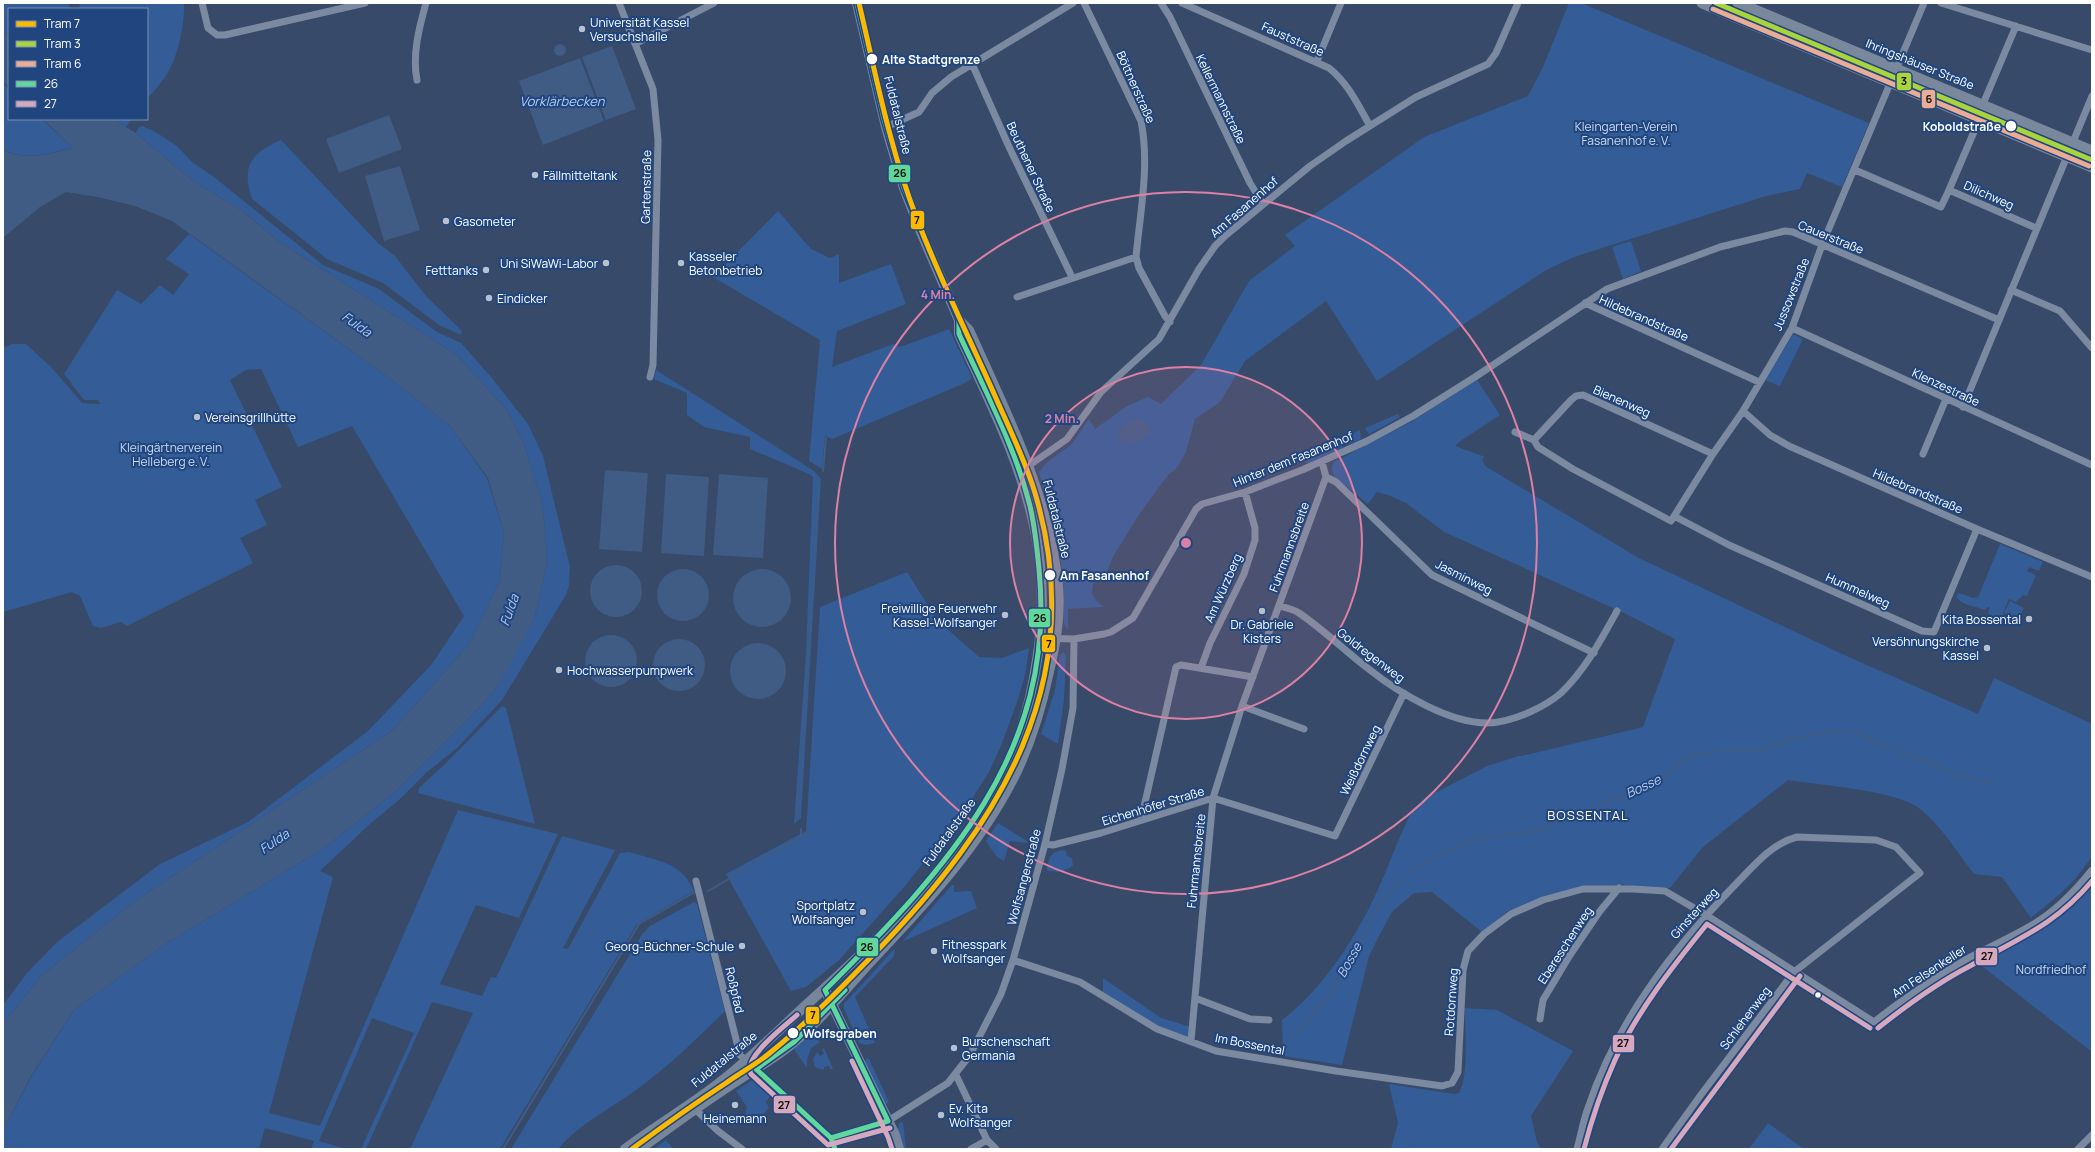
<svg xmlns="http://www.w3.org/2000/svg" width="2095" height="1152" font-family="Manrope,sans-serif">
	<rect width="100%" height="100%" fill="#374a69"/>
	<path fill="#345c96" d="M3 3H69L70 9H9V38L3 29Z
		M79 3H184C185 26 177 62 163 80 158 87 152 93 147 99V9H80Z
		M1569 3H1581L1869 123 1842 187 1807 173 1800 189 1766 196 1574 257 1546 270 1377 381 1326 301 1245 361 1220 402 1195 419 1186 452 1178 467 1168 475 1140 513 1114 555 1105 576 1097 573C1091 590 1088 596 1104 607L1068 609V629L1066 628 1064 623V591L1060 553 1039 472 1046 463 1071 445 1089 419 1095 429 1127 406 1148 397 1161 404 1201 365 1249 281 1295 246 1285 235 1424 137 1528 96 1543 67Z
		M3 83 9 89V119H42L73 148C50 153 26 161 3 150Z
		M114 119H132L126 127Z
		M142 126 154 131 177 146 192 162 214 177 323 265 379 289 437 332 461 343 492 378 528 424 543 456 570 567 569 585 566 595 502 700 458 747 426 773 400 799 371 823 320 871 333 877 269 1113 320 1126 458 810 558 834 519 918 476 905 440 984 482 996 491 977 496 978 562 836 615 850 563 948 568 949 620 853 629 852C657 861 681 861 694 891L637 924 500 1149H410L473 1013 432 1002 366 1149H361L414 1033 372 1018 319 1141 346 1149H311L314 1141 265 1128 259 1149H3V1131L30 1079 74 1010 164 945 324 848 395 792 474 713 495 690 535 616 547 564 545 528 541 498 522 439 506 409 457 355 281 243 241 210 193 181 136 133 138 128Z
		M281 140 378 243 395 256 426 296 462 331 461 335 439 325 383 283 327 259 252 199C241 166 251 153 281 140Z
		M778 211 811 249 830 258 839 254V283L891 264 906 304 837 331 832 367 893 344 900 347 949 329 972 378 965 383 832 439 825 436 822 469 809 461 820 340 713 277Z
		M189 234 392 380 450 426 487 478 504 532 500 580 470 643 393 730 138 899 42 975 3 1024V1005L27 973 57 942 160 864 248 822 368 731 432 664 464 616 352 426 298 447 261 369 246 370 230 380 282 487 255 500 267 525 240 538 253 563 127 626 121 622 101 628 93 626 80 596 72 592 3 612V348L12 344H26L51 367 82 403 100 404 98 400H84L64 374 117 290 141 304 160 285 173 295 189 274 166 259Z
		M1631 241 1641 271 1623 279 1612 247Z
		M1793 334 1803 339 1780 386 1765 380Z
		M656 370 814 471 821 479 801 818 794 824 806 653 813 477 809 474 750 449V437L704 427 687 415V393L654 379Z
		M1477 380 1500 415 1462 440 1455 446 1485 457 1482 459 1485 466 1639 558 1842 654 1978 714 1994 678 2092 724V857L2075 879 2061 893 2031 918 2002 877 1974 874C1957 852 1937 819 1914 805 1887 790 1821 785 1788 780L1703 847 1670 888 1619 885 1542 897 1508 911 1482 932 1432 892 1414 893 1392 912 1381 932 1369 956 1342 1065 1283 1056 1282 1020C1324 988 1358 935 1379 887 1391 860 1400 834 1413 809L1425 798 1487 766 1519 756H1522L1643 727 1675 639 1622 612 1444 532 1406 503 1388 495 1377 492 1368 504 1346 486H1344C1337 479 1328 473 1334 462L1411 422Z
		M1398 414 1400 417 1398 418 1369 434 1365 428Z
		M1360 430 1361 439 1349 444 1345 437Z
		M1341 439 1343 447 1308 463 1303 462 1301 457Z
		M2000 544 2043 562 2039 571 2029 567 2027 571 2036 575 2027 596 2023 595 2016 602 2009 599 2003 613 2004 616 2018 621 2016 625 2002 622 1988 613 1990 607H1988L1985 610C1975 606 1963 606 1956 597L1959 593 1973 598 1978 597Z
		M907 572 937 620 979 657 1002 658 1029 648 1025 676 1016 705 1000 748 989 772 965 810 905 886 839 960 806 987 791 991 726 874 806 831 820 607Z
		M2010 601 2024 608 2018 619 2004 613Z
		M1063 652 1066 656 1064 700 1058 744 1041 734 1055 690 1060 655Z
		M502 706 506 708 535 824 418 793 419 788 449 760Z
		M998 823 1027 841V843L1010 841 1004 861 996 856 986 841Z
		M1062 850 1066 851 1067 856 1072 858 1073 866 1061 872 1048 871 1047 869C1049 857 1050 853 1062 850Z
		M2092 881V1052L1978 963C2020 940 2062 920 2092 881Z
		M952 885H954V892L971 891 977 908 902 942Z
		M694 902 697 904 725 1011C697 1039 668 1067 636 1090 610 1109 579 1124 558 1149H511L643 933 650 926Z
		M895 948 894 956 855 997 875 1043 866 1045 859 1043 844 1009V1004Z
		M1103 978 1161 1018 1191 1027 1190 1040 1157 1028 1103 992Z
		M1465 1008 1497 1010 1573 1051 1531 1116 1537 1142 1541 1149H1391L1398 1123 1389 1084 1454 1094 1459 1093C1469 1075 1465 1030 1465 1008Z
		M815 1029 824 1035 818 1039 820 1042 811 1048 807 1060V1068L793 1048Z
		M824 1048 833 1069H830L829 1066 824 1067V1070L815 1067 813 1059 817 1052 820 1056 824 1054 822 1049Z
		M867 1058 869 1059 889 1102 884 1105 865 1061Z
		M758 1076 774 1090 766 1102 769 1108 754 1125 745 1115 747 1107 736 1091Z
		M903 1122 906 1149H903L898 1128 899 1123Z
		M1768 1123 1804 1149H1749Z
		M666 1140 673 1149H654Z"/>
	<path fill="#405b84" d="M3 29 9 38V87L3 82Z
		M554 50a6 6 0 1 1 12 0a6 6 0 1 1-12 0Z
		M612 46 636 109 606 120 582 57Z
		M580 58 604 121 543 145 519 81Z
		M389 115 402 149 339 173 326 139Z
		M43 119H114L137 134 193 181 241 210 281 243 457 355 506 409 522 439 541 498 545 528 547 564 535 616 510 664 495 690 474 713 395 792 324 848 164 945 74 1010 30 1078 3 1131V1024L42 975 138 899 393 730 470 643 500 580 504 532 488 478 450 426 392 380 172 221 135 206 97 197 66 192 40 207 3 238V150C25 161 50 154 73 148Z
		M400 166 420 230 384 241 365 176Z
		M1138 419 1150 425V434C1118 459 1103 427 1138 419Z
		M605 470 648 473 642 552 599 549Z
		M666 474 709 477 704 556 661 553Z
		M719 474 768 478 763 558 713 555Z
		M590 591a26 26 0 1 1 52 0a26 26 0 1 1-52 0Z
		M733 598a29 29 0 1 1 58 0a29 29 0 1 1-58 0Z
		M657 595a26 26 0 1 1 52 0a26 26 0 1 1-52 0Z
		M585 661a26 26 0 1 1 52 0a26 26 0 1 1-52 0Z
		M653 665a26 26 0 1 1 52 0a26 26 0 1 1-52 0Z
		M730 671a28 28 0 1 1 56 0a28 28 0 1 1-56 0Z"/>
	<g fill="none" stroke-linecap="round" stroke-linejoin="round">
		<path stroke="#405b84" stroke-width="2" d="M823 471 826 438
			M1884 747 1897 748 1903 754 1912 755 1949 772 1990 783
			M798 819 819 480
			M801 829V837
			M1407 873 1443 853 1477 839 1536 831 1660 780 1690 756 1724 750H1762L1793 738 1834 731 1855 732 1881 745
			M708 891 810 832
			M1292 1038 1327 998 1349 962 1378 907 1402 878
			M503 1149 639 924 695 892"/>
		<path stroke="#7b8aa0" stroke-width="7" d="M202 3 208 28 217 35H225L365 3
			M619 3 653 89 658 140 653 365 650 377
			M1084 3 1141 121C1150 165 1140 213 1136 257L1139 268 1165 316 1170 322
			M1161 3 1170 17 1250 183 1263 204
			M1182 3 1329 68C1348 83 1358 105 1370 126
			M1941 3 2092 50
			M635 44 714 3
			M1317 61 1341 3
			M973 66 1010 149 1072 277
			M417 80C412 55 419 28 426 3
			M1983 104 2016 26
			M886 127 919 112 932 93 951 77 1073 3
			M1855 170 1941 207 1949 190 2036 228
			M1949 190 1979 120
			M2011 290 2060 311 2092 348
			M1017 297 1136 257
			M1585 303 1759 382
			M1792 328 2092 465
			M1963 407 2092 96
			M1743 411 1770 435 1789 446 1977 529 2092 577
			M1515 432 1534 440 1538 447 1573 469 1671 521 1713 454 1743 411 1792 328 1822 245 1924 3
			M1534 440 1571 400 1576 396 1583 395 1713 454
			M1923 454 1946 399
			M1024 469 1067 439 1101 392 1159 339 1199 269 1215 246 1225 236 1310 166 1346 141 1416 97 1488 64 1496 53 1518 3
			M1326 477 1336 482 1432 575 1594 653
			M1674 516 1729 545 1922 631 1934 632 1977 529
			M1280 606C1286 608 1294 609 1299 613 1324 630 1346 652 1370 670 1399 693 1449 723 1487 723 1502 723 1516 718 1530 712 1541 707 1552 701 1561 693 1585 670 1601 640 1617 611
			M1040 638 1074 639 1104 634 1111 632 1133 618 1196 509 1202 504 1245 492 1302 470 1367 441 1413 416 1475 377 1607 289 1720 247 1785 231 1793 232 1999 320
			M1201 668 1210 643 1244 574 1255 540V528L1245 492
			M1242 706 1304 729
			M1141 820 1176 667 1181 665 1253 677
			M1045 844 1053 845 1101 833 1213 798 1335 836 1404 693
			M696 881 740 1055 831 1138 835 1149
			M1013 960 1080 982 1157 1029 1216 1051 1336 1071 1442 1086 1452 1083 1458 1072 1463 970 1468 951 1484 934 1511 914 1543 900 1583 889H1633L1665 891 1706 915 1874 1022C1903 999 1933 979 1965 960 1987 948 2010 938 2032 925 2055 912 2076 890 2092 870
			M1195 998 1250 1019 1269 1020
			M1540 1019 1543 1000 1570 955 1600 911 1619 888
			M1191 1041 1213 798 1242 706 1326 477 1322 462
			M956 1075 987 1140 996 1149
			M696 1110 718 1131 742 1149
			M831 1138 888 1121 948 1083 970 1055 1001 994 1013 960 1045 844 1062 769 1073 708 1074 639
			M971 1149 987 1140
			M1577 1149C1581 1135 1583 1121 1588 1108 1616 1023 1672 950 1733 887 1752 868 1770 844 1797 837L1876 840 1896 847 1920 873 1794 972 1700 1096 1662 1149
			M2078 1149 2092 1135"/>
		<path stroke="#78869b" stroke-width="10" d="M825 990 895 1135 899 1149
			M625 1149C657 1125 692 1105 723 1080 752 1057 778 1031 805 1006 883 936 965 858 1009 761 1023 729 1032 695 1037 660 1044 618 1043 572 1035 530 1021 461 988 398 959 334V320
			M640 1149C674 1124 708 1099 743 1077 760 1066 778 1056 793 1043 823 1018 847 987 873 959 927 902 982 843 1017 771 1031 741 1041 709 1048 676 1055 647 1061 616 1058 586 1049 495 1006 413 969 330L959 320 921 232 904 188 886 127 857 3"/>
		<path stroke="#7a889e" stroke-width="11" d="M1702 3 2092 167
			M1738 3 2092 151"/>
		<defs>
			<path id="bus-1" d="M857 3 884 119 904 188 959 320V334C985 390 1015 446 1030 506 1035 527 1037 548 1039 569 1057 753 946 869 825 990L888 1121
				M756 1069 794 1042 845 990
				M756 1069 831 1138 835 1149
				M831 1138 888 1121"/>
			<path id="bus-2" d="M797 1015C786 1025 742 1058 751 1074L828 1145 890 1128
				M1878 1028C1907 1005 1937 983 1970 966 2019 938 2054 926 2092 881
				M852 1061 888 1137 892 1149
				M1584 1149C1592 1118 1602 1089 1615 1060 1638 1010 1673 966 1707 924L1870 1028
				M1671 1149 1800 976"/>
		</defs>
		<use href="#bus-1" stroke="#21467f" stroke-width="8"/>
		<use href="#bus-2" stroke="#21467f" stroke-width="8"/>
		<use href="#bus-1" stroke="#60d89c" stroke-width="5"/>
		<use href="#bus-2" stroke="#d6a8bd" stroke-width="5"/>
		<defs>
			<path id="tram-1" d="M632 1149C663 1126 694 1104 726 1083 741 1072 757 1064 771 1052 808 1022 841 988 874 954 1000 824 1091 681 1035 493 1026 463 1012 434 999 405 972 343 941 282 917 219 890 149 876 76 859 3"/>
			<path id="tram-2" d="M1716 3 2092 160"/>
			<path id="tram-3" d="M1713 9 2089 166"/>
		</defs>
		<use href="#tram-1" stroke="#21467f" stroke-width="8"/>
		<use href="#tram-2" stroke="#21467f" stroke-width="8"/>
		<use href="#tram-3" stroke="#21467f" stroke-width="8"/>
		<use href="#tram-1" stroke="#fbba00" stroke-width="5"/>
		<use href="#tram-2" stroke="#aad43c" stroke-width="5"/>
		<use href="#tram-3" stroke="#eaac94" stroke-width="5"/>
	</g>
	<circle cx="1186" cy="543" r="176" fill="#dd80a5" fill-opacity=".12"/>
	<g fill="none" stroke="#dd80a5" stroke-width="2">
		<circle cx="1186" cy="543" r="176"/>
		<circle cx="1186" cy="543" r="351"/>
	</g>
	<g fill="#b9c0ca" stroke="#21467f" stroke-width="1.5">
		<circle cx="582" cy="29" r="4"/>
		<circle cx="535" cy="175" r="4"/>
		<circle cx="446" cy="221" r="4"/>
		<circle cx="606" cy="263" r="4"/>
		<circle cx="681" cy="263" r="4"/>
		<circle cx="486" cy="270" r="4"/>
		<circle cx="489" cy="298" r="4"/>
		<circle cx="197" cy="417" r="4"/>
		<circle cx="1262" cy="611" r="4"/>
		<circle cx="1005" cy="615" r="4"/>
		<circle cx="2029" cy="619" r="4"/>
		<circle cx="1987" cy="648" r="4"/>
		<circle cx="559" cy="670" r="4"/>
		<circle cx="863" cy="912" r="4"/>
		<circle cx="742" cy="946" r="4"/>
		<circle cx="934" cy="951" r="4"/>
		<circle cx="954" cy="1048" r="4"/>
		<circle cx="735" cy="1105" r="4"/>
		<circle cx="941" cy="1115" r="4"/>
	</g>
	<g fill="#fff" stroke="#21467f" stroke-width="1.5">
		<circle cx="872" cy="59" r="6"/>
		<circle cx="2011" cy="126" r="6"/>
		<circle cx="1050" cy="575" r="6"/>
		<circle cx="1818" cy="995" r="3.5"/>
		<circle cx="793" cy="1033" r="6"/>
	</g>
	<g text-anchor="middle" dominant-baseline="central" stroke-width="4" stroke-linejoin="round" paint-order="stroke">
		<g font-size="12" fill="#fff" stroke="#21467f" text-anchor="start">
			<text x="590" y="22">Universität Kassel<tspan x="590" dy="14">Versuchshalle</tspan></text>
			<text x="543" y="175">Fällmitteltank</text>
			<text x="454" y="221">Gasometer</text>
			<text x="689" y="256">Kasseler<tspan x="689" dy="14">Betonbetrieb</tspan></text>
			<text x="598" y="263" text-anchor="end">Uni SiWaWi-Labor</text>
			<text x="478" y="270" text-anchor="end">Fetttanks</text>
			<text x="497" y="298">Eindicker</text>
			<text x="205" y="417">Vereinsgrillhütte</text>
			<text x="997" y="608" text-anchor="end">Freiwillige Feuerwehr<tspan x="997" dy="14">Kassel-Wolfsanger</tspan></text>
			<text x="2021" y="619" text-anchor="end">Kita Bossental</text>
			<text x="1262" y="624" text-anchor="middle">Dr. Gabriele<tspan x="1262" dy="14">Kisters</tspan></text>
			<text x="1979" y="641" text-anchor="end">Versöhnungskirche<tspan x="1979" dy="14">Kassel</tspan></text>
			<text x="567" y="670">Hochwasserpumpwerk</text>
			<text x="855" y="905" text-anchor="end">Sportplatz<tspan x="855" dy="14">Wolfsanger</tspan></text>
			<text x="942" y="944">Fitnesspark<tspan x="942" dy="14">Wolfsanger</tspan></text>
			<text x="734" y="946" text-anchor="end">Georg-Büchner-Schule</text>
			<text x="962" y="1041">Burschenschaft<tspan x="962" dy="14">Germania</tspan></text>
			<text x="949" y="1108">Ev. Kita<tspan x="949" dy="14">Wolfsanger</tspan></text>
			<text x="735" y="1118" text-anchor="middle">Heinemann</text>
		</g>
		<g font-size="12" fill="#fff" stroke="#21467f">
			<text transform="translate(1293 39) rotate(24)">Fauststraße</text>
			<text transform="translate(1920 64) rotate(22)">Ihringshäuser Straße</text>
			<text transform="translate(1136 87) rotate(66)">Böttnerstraße</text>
			<text transform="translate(1221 99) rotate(64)">Kellermannstraße</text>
			<text transform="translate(898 115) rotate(76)">Fuldatalstraße</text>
			<text transform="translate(1031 167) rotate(65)">Beuthener Straße</text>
			<text transform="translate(646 187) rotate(-89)">Gartenstraße</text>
			<text transform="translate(1989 195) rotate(24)">Dilichweg</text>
			<text transform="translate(1244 207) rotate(-41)">Am Fasanenhof</text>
			<text transform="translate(1831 237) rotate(22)">Cauerstraße</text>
			<text transform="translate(1791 294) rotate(-68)">Jussowstraße</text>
			<text transform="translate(1644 318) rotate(24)">Hildebrandstraße</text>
			<text transform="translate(1946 387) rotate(25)">Klenzestraße</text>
			<text transform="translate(1622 401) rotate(24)">Bienenweg</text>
			<text transform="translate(1293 459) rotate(-22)">Hinter dem Fasanenhof</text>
			<text transform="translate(1918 491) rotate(23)">Hildebrandstraße</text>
			<text transform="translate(1057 519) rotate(76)">Fuldatalstraße</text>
			<text transform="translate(1289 547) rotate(-70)">Fuhrmannsbreite</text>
			<text transform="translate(1464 577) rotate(27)">Jasminweg</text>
			<text transform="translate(1223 588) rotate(-66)">Am Würzberg</text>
			<text transform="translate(1858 590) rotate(24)">Hummelweg</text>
			<text transform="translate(1371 655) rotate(37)">Goldregenweg</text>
			<text transform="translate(1360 760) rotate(-64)">Weißdornweg</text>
			<text transform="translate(1153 806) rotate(-17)">Eichenhöfer Straße</text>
			<text transform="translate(949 832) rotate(-54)">Fuldatalstraße</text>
			<text transform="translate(1196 861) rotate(-84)">Fuhrmannsbreite</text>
			<text transform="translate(1024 877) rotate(-75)">Wolfsangerstraße</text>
			<text transform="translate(1694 913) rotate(-48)">Ginsterweg</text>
			<text transform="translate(1565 945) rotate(-57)">Ebereschenweg</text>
			<text transform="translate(1929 971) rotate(-33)">Am Felsenkeller</text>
			<text transform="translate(735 990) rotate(77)">Roßpfad</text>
			<text transform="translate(1451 1002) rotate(-86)">Rotdornweg</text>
			<text transform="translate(1745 1018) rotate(-53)">Schlehenweg</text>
			<text transform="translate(1250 1044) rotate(11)">Im Bossental</text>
			<text transform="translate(724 1059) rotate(-39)">Fuldatalstraße</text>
		</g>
		<g font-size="12" font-weight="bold" fill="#fff" stroke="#21467f" text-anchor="start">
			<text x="882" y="59">Alte Stadtgrenze</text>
			<text x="2001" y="126" text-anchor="end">Koboldstraße</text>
			<text x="1060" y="575">Am Fasanenhof</text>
			<text x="803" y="1033">Wolfsgraben</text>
		</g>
		<g font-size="12" fill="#c9dbf6" stroke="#21467f">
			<text x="1626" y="126">Kleingarten-Verein<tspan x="1626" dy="14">Fasanenhof e. V.</tspan></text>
			<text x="171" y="447">Kleingärtnerverein<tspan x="171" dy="14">Helleberg e. V.</tspan></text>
			<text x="2051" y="969">Nordfriedhof</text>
		</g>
		<g font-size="13" font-style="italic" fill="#b1caef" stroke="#21467f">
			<text x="562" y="101">Vorklärbecken</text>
			<text transform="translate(357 324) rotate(35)">Fulda</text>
			<text transform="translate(509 610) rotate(-70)">Fulda</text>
			<text transform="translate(1643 786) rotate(-25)">Bosse</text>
			<text transform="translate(274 841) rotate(-34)">Fulda</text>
			<text transform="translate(1349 960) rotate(-61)">Bosse</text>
		</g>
		<g font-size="13" letter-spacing="1" fill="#fff" stroke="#21467f">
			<text x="1588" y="815">BOSSENTAL</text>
		</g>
	</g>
	<circle cx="1186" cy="543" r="6" fill="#dd80a5" stroke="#21467f" stroke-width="2"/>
	<g font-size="12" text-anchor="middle" font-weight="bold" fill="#dd80a5" stroke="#21467f" stroke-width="4" stroke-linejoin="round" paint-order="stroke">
		<text x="938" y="299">4 Min.</text>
		<text x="1062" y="423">2 Min.</text>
	</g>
	<g stroke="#21467f" stroke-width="1.5">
		<rect x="1896" y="72" width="16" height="19" rx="4" fill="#aad43c"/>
		<rect x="1921" y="89" width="15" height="20" rx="4" fill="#eaac94"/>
		<rect x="888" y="164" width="23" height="19" rx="4" fill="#60d89c"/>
		<rect x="910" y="210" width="15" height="20" rx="4" fill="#fbba00"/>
		<rect x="1028" y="608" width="23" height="20" rx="4" fill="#60d89c"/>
		<rect x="1041" y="634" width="15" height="19" rx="4" fill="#fbba00"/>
		<rect x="856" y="937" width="23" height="20" rx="4" fill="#60d89c"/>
		<rect x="1975" y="947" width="23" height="19" rx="4" fill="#d6a8bd"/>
		<rect x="805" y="1006" width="15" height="19" rx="4" fill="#fbba00"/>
		<rect x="1612" y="1034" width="23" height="19" rx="4" fill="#d6a8bd"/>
		<rect x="773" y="1095" width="23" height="19" rx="4" fill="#d6a8bd"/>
	</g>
	<g font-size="11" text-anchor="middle" font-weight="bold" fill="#111">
		<text x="1904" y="85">3</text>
		<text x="1929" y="103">6</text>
		<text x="900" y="177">26</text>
		<text x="917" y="224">7</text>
		<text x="1040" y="622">26</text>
		<text x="1049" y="648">7</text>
		<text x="867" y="951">26</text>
		<text x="1987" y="960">27</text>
		<text x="813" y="1019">7</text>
		<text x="1623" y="1047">27</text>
		<text x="784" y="1109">27</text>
	</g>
	<rect width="2095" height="1152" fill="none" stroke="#ffffff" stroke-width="8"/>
	<rect x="8" y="8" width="140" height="112" fill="#21467f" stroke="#7a90b2"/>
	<rect x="16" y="21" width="20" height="6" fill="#fbba00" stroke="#7a90b2"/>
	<text x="44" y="28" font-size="12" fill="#ffffff">Tram 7</text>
	<rect x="16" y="41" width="20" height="6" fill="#aad43c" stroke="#7a90b2"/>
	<text x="44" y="48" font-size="12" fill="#ffffff">Tram 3</text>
	<rect x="16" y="61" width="20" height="6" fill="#eaac94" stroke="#7a90b2"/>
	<text x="44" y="68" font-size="12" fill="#ffffff">Tram 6</text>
	<rect x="16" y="81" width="20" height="6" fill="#60d89c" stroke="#7a90b2"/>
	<text x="44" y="88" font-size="12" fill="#ffffff">26</text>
	<rect x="16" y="101" width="20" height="6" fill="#d6a8bd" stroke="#7a90b2"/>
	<text x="44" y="108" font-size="12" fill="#ffffff">27</text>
</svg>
